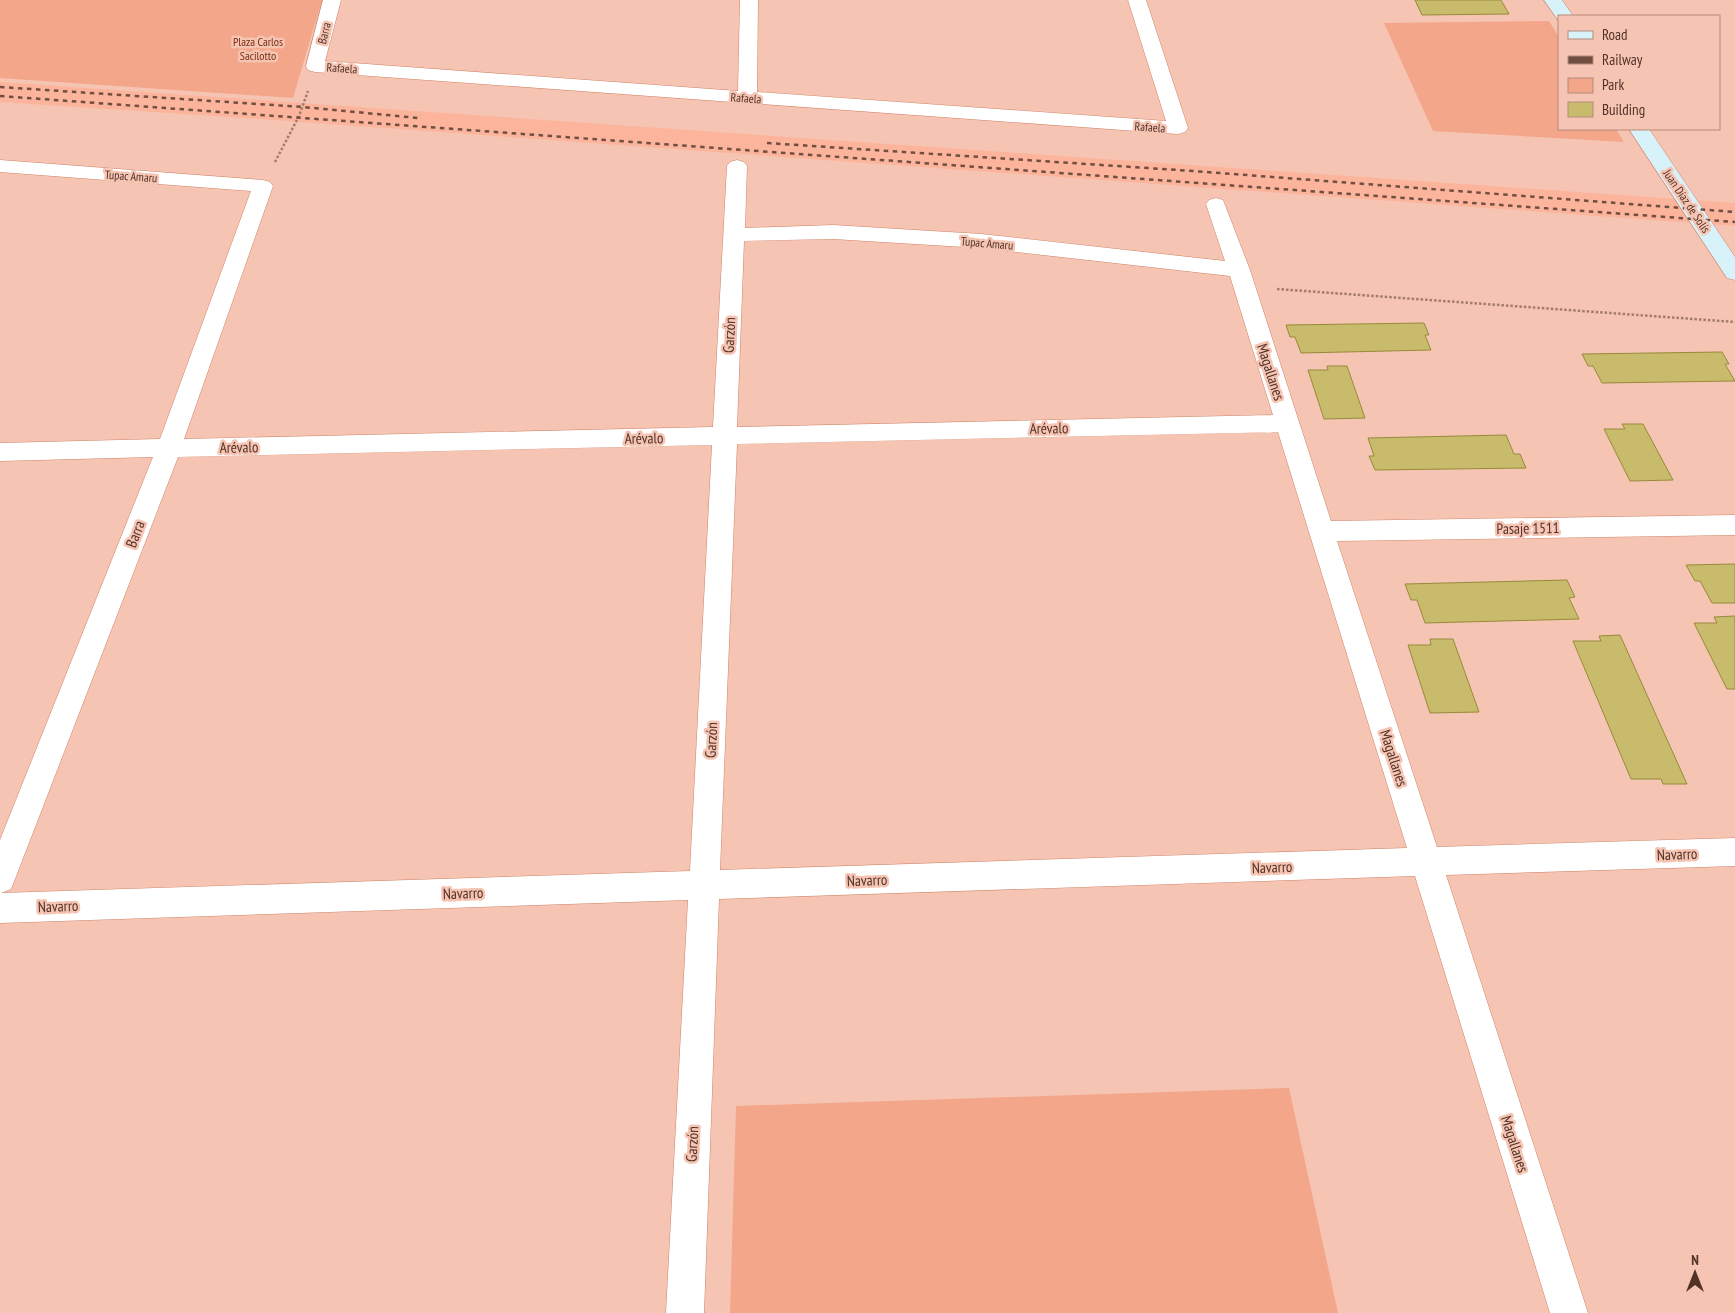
<svg xmlns="http://www.w3.org/2000/svg" width="1735" height="1313" font-family="'PT Sans Narrow',sans-serif">
	<rect width="100%" height="100%" fill="#f5c4b3"/>
	<path fill="#fcb59c" d="M0 82 1735 203V226L274 120 0 102Z"/>
	<path fill="#f4a68a" d="M0 0H322L293 98 0 78Z
		M1549 21 1559 37V129H1616L1624 142 1433 131 1384 23Z
		M1289 1088 1338 1313H730L736 1106Z"/>
	<path fill="#c8bc6c" stroke="#978a3a" d="M1415 0H1501L1509 14 1422 15Z
		M1424 323 1429 335H1425L1431 350 1301 353 1295 337H1290L1286 325Z
		M1722 352 1729 364H1725L1735 381 1602 383 1593 366H1588L1582 354Z
		M1327 366H1347L1365 418 1324 419 1308 370H1328Z
		M1622 424H1643L1673 480 1630 481 1604 429H1625Z
		M1506 435 1514 454H1520L1526 468 1375 470 1369 456H1374L1368 438Z
		M1735 564V603H1712L1700 581H1695L1686 565Z
		M1567 580 1575 597 1569 598 1579 619 1425 623 1417 600H1411L1405 584Z
		M1735 616V689H1727L1694 623H1717L1714 617Z
		M1620 635 1687 784H1663L1661 779H1631L1573 641H1601L1599 636Z
		M1430 639H1453L1479 712 1430 713 1408 645H1431Z"/>
	<g fill="none" stroke-linecap="round" stroke-linejoin="round">
		<defs>
			<path id="street" d="M323 0H341L325 61 738 91 740 0H758L757 92 1166 121 1128 0H1146L1188 128 1185 132 1178 134 315 72 308 70 306 66Z
				M0 160 263 180 270 182 273 186 184 439 713 427 727 166 730 162 737 160 744 162 747 166 745 228 833 225 981 234 1225 261 1206 204 1209 200 1216 198 1223 200 1250 270 1331 521 1735 515V535L1337 541 1437 847 1735 838V866L1446 875 1588 1313H1550L1415 876 719 899 704 1313H666L688 900 0 923V840L153 457 0 461V443L160 439 251 191 0 172ZM833 239 981 248 1230 276 1273 415 737 427 744 241ZM1278 432 1407 848 720 870 737 444ZM712 445 690 871 1 893 11 889 15 879 178 457Z"/>
			<path id="secondary" d="M1544 0H1562L1573 16H1559L1558 20Z
				M1629 129H1649L1735 257V280L1727 278Z"/>
		</defs>
		<use href="#street" stroke="#cf8468" stroke-width="1"/>
		<use href="#secondary" stroke="#cf8468" stroke-width="1"/>
		<path stroke="#a47b6d" stroke-width="2.5" stroke-dasharray="2.5 2" stroke-linecap="butt" d="M275 162 299 116 308 91
			M1277 289 1735 322"/>
		<use href="#street" fill="#fff" fill-rule="evenodd"/>
		<use href="#secondary" fill="#d8f2fa" fill-rule="evenodd"/>
		<path stroke="#714e42" stroke-width="2.5" stroke-dasharray="4.5 4.5" stroke-linecap="butt" d="M0 87 303 107 418 118
			M0 96 1735 222
			M767 143 1193 171 1735 212"/>
	</g>
	<g text-anchor="middle" dominant-baseline="central" stroke-width="5" stroke-linejoin="round" paint-order="stroke">
		<g font-size="12" fill="#523227" stroke="#f5c4b3">
			<text transform="translate(324 33) rotate(-76)">Barra</text>
			<text transform="translate(342 68) rotate(4)">Rafaela</text>
			<text transform="translate(746 98) rotate(4)">Rafaela</text>
			<text transform="translate(1150 127) rotate(4)">Rafaela</text>
			<text transform="translate(131 176) rotate(4)">Tupac Amaru</text>
			<text transform="translate(1687 201) rotate(56)">Juan Díaz de Solís</text>
			<text transform="translate(987 243) rotate(5)">Tupac Amaru</text>
		</g>
		<g font-size="12" fill="#7a2f10" stroke="#f5c4b3">
			<text x="258" y="41">Plaza Carlos<tspan x="258" dy="14">Sacilotto</tspan></text>
		</g>
		<g font-size="15" fill="#523227" stroke="#f5c4b3">
			<text transform="translate(729 335) rotate(-87)">Garzón</text>
			<text transform="translate(1271 372) rotate(72)">Magallanes</text>
			<text transform="translate(1049 428) rotate(-1)">Arévalo</text>
			<text transform="translate(644 438) rotate(-1)">Arévalo</text>
			<text transform="translate(239 447) rotate(-1)">Arévalo</text>
			<text transform="translate(1528 528) rotate(-1)">Pasaje 1511</text>
			<text transform="translate(135 534) rotate(-69)">Barra</text>
			<text transform="translate(711 740) rotate(-87)">Garzón</text>
			<text transform="translate(1394 758) rotate(72)">Magallanes</text>
			<text transform="translate(1677 854) rotate(-2)">Navarro</text>
			<text transform="translate(1272 867) rotate(-2)">Navarro</text>
			<text transform="translate(867 880) rotate(-2)">Navarro</text>
			<text transform="translate(463 893) rotate(-2)">Navarro</text>
			<text transform="translate(58 906) rotate(-2)">Navarro</text>
			<text transform="translate(692 1144) rotate(-87)">Garzón</text>
			<text transform="translate(1515 1144) rotate(72)">Magallanes</text>
		</g>
	</g>
	<rect x="1558" y="15" width="162" height="115" fill="#f5c4b3" stroke="#b48a7b"/>
	<rect x="1568" y="31" width="25" height="8" fill="#d8f2fa" stroke="#b48a7b"/>
	<text x="1602" y="40" font-size="15" fill="#523227">Road</text>
	<rect x="1568" y="56" width="25" height="8" fill="#714e42" stroke="#b48a7b"/>
	<text x="1602" y="65" font-size="15" fill="#523227">Railway</text>
	<rect x="1568" y="78" width="25" height="15" fill="#f4a68a" stroke="#b48a7b"/>
	<text x="1602" y="90" font-size="15" fill="#523227">Park</text>
	<rect x="1568" y="102" width="25" height="15" fill="#c8bc6c" stroke="#b48a7b"/>
	<text x="1602" y="115" font-size="15" fill="#523227">Building</text>
	<g transform="translate(1695 1273)" stroke="#f5c4b3" stroke-width="4" paint-order="stroke">
	<path d="M0-4L9 19L0 12L-9 19Z" fill="#523227"/>
	<text y="-8" font-size="14" font-weight="bold" text-anchor="middle" fill="#523227">N</text>
	</g>
</svg>
